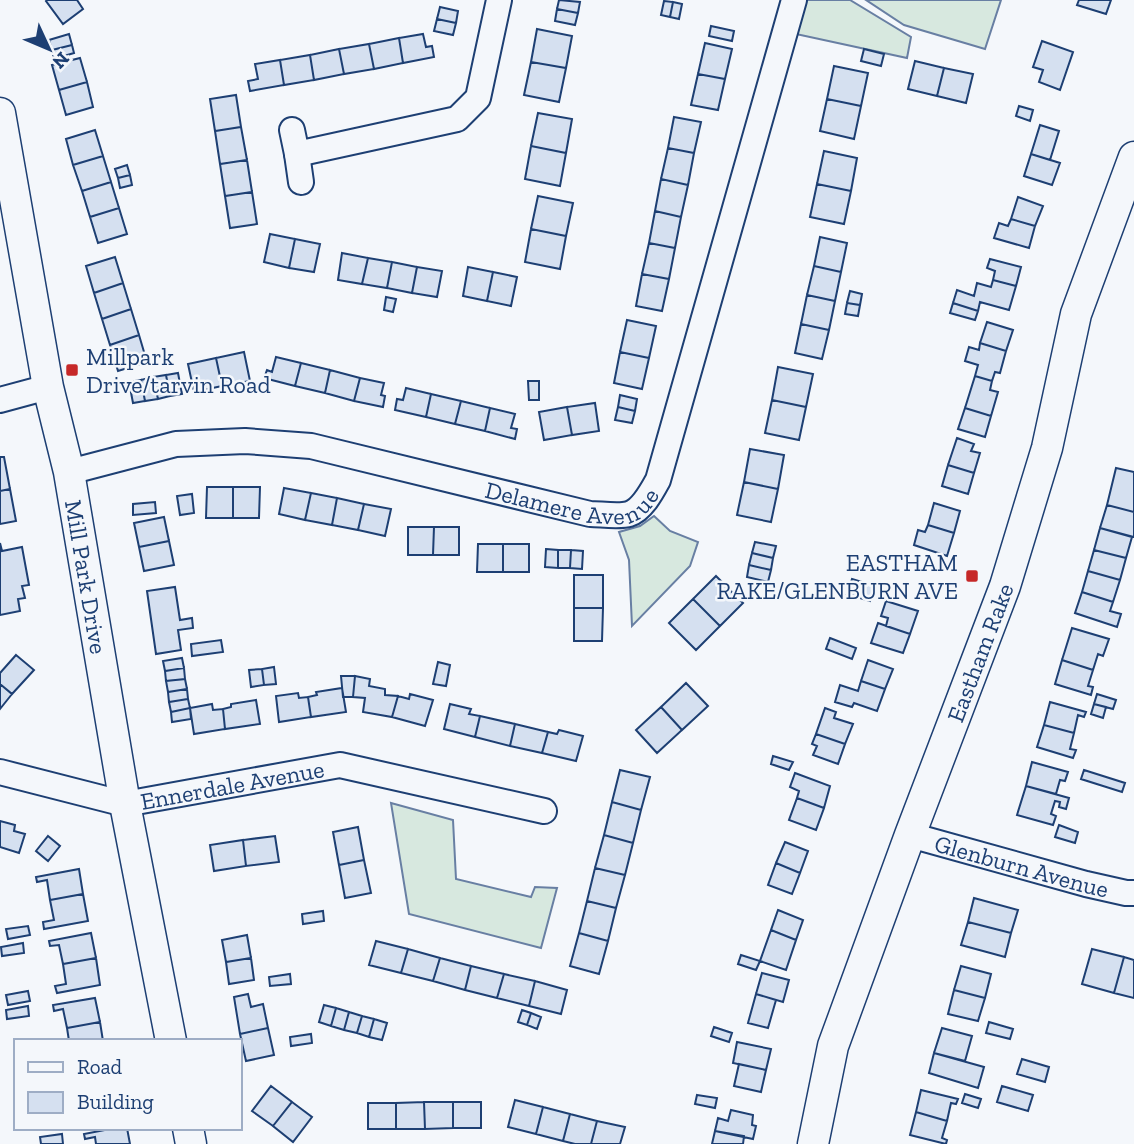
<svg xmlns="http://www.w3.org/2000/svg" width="1134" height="1144" font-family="'Zilla Slab',serif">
	<rect width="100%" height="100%" fill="#f4f7fb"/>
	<path fill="#d7e8df" stroke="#687fa3" stroke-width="2" d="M805 0H850L911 37 907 58 796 34Z
		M866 0H1001L985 49 904 25Z
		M654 516 670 531 698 542 690 566 632 626 629 560 619 532 640 526Z
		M391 803 453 820 456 879 531 897 535 887 557 888 541 948 409 914Z"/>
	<path fill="#d5e0f0" stroke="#1d3f73" stroke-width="2" d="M47 0H77L83 9 63 24 46 1Z
		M559 0 580 2 578 13 557 9Z
		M1079 0H1111L1106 14 1077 5Z
		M664 1 673 2 670 17 661 15Z
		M673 2 682 4 679 19 670 17Z
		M440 7 458 11 456 23 437 19Z
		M557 9 578 13 575 25 555 21Z
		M437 19 456 23 453 35 434 31Z
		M711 26 734 31 732 41 709 36Z
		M537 29 572 36 566 68 531 62Z
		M69 34 72 45 52 50 49 40Z
		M423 34 426 47 432 46 434 57 403 63 399 38Z
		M399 38 403 63 374 69 369 44Z
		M1042 41 1073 52 1060 90 1039 82 1043 70 1033 67Z
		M705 43 732 49 725 79 698 74Z
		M369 44 374 69 344 74 339 49Z
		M72 45 74 53 54 59 52 50Z
		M339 49 344 74 314 80 310 55Z
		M864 49 884 54 881 66 861 61Z
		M310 55 314 80 284 85 280 60Z
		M80 58 87 82 59 90 52 65Z
		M280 60 284 85 250 91 248 81 258 79 255 64Z
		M915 61 944 68 937 96 908 89Z
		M531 62 566 68 559 102 524 95Z
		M834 66 868 73 861 106 827 99Z
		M944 68 973 74 966 103 937 96Z
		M698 74 725 79 718 110 691 105Z
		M87 82 93 107 66 115 59 90Z
		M236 95 241 127 215 131 210 99Z
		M827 99 861 106 854 139 820 131Z
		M1019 106 1033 110 1030 121 1016 116Z
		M538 113 572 119 566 153 531 146Z
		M674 117 701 122 694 153 668 148Z
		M1040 125 1059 131 1050 160 1031 154Z
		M241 127 247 160 220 164 215 131Z
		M95 130 103 156 73 165 66 139Z
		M531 146 566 153 560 186 525 179Z
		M668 148 694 153 688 185 661 179Z
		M824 151 857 158 851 191 817 184Z
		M1031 154 1060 163 1052 185 1024 176Z
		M103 156 111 182 82 191 73 165Z
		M247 160 252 192 225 196 220 164Z
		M127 165 130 175 118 178 115 169Z
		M130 175 132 185 120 188 118 178Z
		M661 179 688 185 681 217 655 211Z
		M111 182 119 208 90 217 82 191Z
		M817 184 851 191 844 224 810 217Z
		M252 192 257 224 230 228 225 196Z
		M538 196 573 203 566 236 531 229Z
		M1018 197 1043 206 1035 226 1011 219Z
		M119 208 127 234 98 243 90 217Z
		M655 211 681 217 675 248 649 243Z
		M1011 219 1035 226 1029 248 994 238 999 223 1008 226Z
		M531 229 566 236 560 269 525 262Z
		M270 234 295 239 289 268 264 262Z
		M820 237 847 243 841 272 814 266Z
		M295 239 320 244 314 272 289 268Z
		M649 243 675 248 669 279 642 274Z
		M342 253 368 258 362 284 338 280Z
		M115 257 123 283 94 293 86 266Z
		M368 258 392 262 387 288 362 284Z
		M990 259 1021 267 1016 286 993 280 995 271 987 268Z
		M392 262 417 267 412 293 387 288Z
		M814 266 841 272 835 301 807 295Z
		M417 267 442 271 437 297 412 293Z
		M468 267 493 272 487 301 463 296Z
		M493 272 517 277 511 306 487 301Z
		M642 274 669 279 662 311 636 306Z
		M993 280 1016 286 1009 310 980 302 978 311 953 303 957 290 974 296 977 283 991 287Z
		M123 283 131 309 102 319 94 293Z
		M850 291 862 294 860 305 847 303Z
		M807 295 835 301 829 330 801 324Z
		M386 297 396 299 393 312 384 310Z
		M847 303 860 305 858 316 845 314Z
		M953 303 978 311 975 320 950 313Z
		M131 309 139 335 110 345 102 319Z
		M627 320 656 326 649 358 620 352Z
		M987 322 1013 330 1006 351 980 343Z
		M801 324 829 330 822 359 795 353Z
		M139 335 147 362 118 371 110 345Z
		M980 343 1006 351 1000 373 995 372 992 381 975 376 978 365 965 361 969 347 979 350Z
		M244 352 250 381 222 386 216 358Z
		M620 352 649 358 642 389 614 383Z
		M276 357 301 363 295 386 264 378 267 370 272 372Z
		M216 358 222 386 194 392 188 364Z
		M301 363 330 370 325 393 295 386Z
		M778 367 813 374 806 407 772 400Z
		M330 370 360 378 354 401 325 393Z
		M178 373 182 394 170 396 166 375Z
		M166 375 170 396 158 399 153 377Z
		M975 376 992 381 990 390 998 392 991 416 965 408Z
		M153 377 158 399 145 401 141 380Z
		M360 378 384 383 381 395 385 396 383 407 354 401Z
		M141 380 145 401 133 403 129 382Z
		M528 381H539V400H529Z
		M406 388 431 394 426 417 395 410 397 399 403 400Z
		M431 394 461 401 455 424 426 417Z
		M620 395 637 399 635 411 618 407Z
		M772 400 806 407 799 440 765 433Z
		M461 401 490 408 485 431 455 424Z
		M595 403 599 431 572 435 567 407Z
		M567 407 572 435 544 440 539 412Z
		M618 407 635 411 632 423 615 420Z
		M490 408 515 414 511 428 517 429 515 439 485 431Z
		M965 408 991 416 985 437 958 429Z
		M957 438 974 444 971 451 980 453 974 473 948 465Z
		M750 449 784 455 778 489 744 482Z
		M0 457H4L10 489 0 491Z
		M948 465 974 473 968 494 942 486Z
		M1116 468 1134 472V512L1107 505Z
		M744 482 778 489 771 522 737 515Z
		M207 487H233V518H206Z
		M233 487H260L259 518H233Z
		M284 488 311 493 305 520 279 514Z
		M10 489 16 521 0 524V491Z
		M311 493 337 498 332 525 305 520Z
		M192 494 194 513 180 515 177 496Z
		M337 498 364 504 358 530 332 525Z
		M155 502 156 513 133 515V504Z
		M934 503 960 511 954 533 928 525Z
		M364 504 391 509 385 536 358 530Z
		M1107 505 1134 512V537L1100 528Z
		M164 517 169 541 139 547 134 523Z
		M928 525 954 533 947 556 914 545 918 530 925 532Z
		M408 527H434L433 555H408Z
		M434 527H459V555H433Z
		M1100 528 1132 537 1126 558 1094 550Z
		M169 541 174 565 144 571 139 547Z
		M755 542 776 546 773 558 752 553Z
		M0 543 2 551 22 547 29 585 22 586 25 598 18 599 20 611 0 615Z
		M478 544H503V572H477Z
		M503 544H529V572H503Z
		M546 549 558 550V568L545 567Z
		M558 550H571L570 568H558Z
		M571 550 583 551 582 569 570 568Z
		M1094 550 1126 558 1120 580 1088 571Z
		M752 553 773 558 771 570 749 565Z
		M749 565 771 570 768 582 747 577Z
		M1088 571 1120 580 1113 602 1082 592Z
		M574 575H603V608H574Z
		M716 576 743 603 720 626 693 599Z
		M852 579 875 586 870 601 847 594Z
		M175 587 180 620 192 618 193 628 178 630 181 650 156 654 147 591Z
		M1082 592 1113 602 1110 611 1121 614 1117 627 1075 613Z
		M693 599 720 626 696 650 669 623Z
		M886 601 918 611 910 634 886 626 888 618 881 616Z
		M574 608H603L602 641H574Z
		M878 623 910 634 903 653 871 643Z
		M1072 628 1109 639 1103 656 1098 654 1093 670 1062 660Z
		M830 638 856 648 852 659 826 649Z
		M221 640 223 652 192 656 191 644Z
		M16 655 34 670 12 694 0 684V673Z
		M182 658 184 668 165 671 163 661Z
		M868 660 893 669 885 689 861 681Z
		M1062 660 1093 670 1088 686 1093 687 1091 695 1055 684Z
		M438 662 450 665 446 686 433 684Z
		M274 667 276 684 264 685 262 669Z
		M184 668 185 679 166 681 165 671Z
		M262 669 264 685 251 687 249 670Z
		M341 676H355L353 697H343Z
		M355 676 370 679 369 686 385 689V695L398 696 392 717 363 712 365 698 353 697Z
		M185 679 187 689 168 692 166 681Z
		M861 681 885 689 877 711 854 703 852 707 835 702 840 685 858 691Z
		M686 683 708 706 682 730 661 707Z
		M0 684 12 694 0 709Z
		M342 688 346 712 311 717 308 697 317 695 316 692Z
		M187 689 188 699 169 702 168 692Z
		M298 693 299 698 308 697 311 717 279 722 276 696Z
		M410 694 433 700 425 726 392 717 398 696 409 699Z
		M1097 694 1116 700 1113 709 1094 704Z
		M188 699 190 708 171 712 169 702Z
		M256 700 260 724 225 729 223 709 231 707V704Z
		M1050 702 1086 712 1084 717 1078 715 1074 733 1044 725Z
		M212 704 213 710 223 709 225 729 194 734 190 708Z
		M450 704 471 709 469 714 480 716 475 737 444 729Z
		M1094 704 1106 707 1103 718 1091 714Z
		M661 707 682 730 657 753 636 730Z
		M190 708 191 719 172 722 171 712Z
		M825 708 836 712 834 718 853 724 845 744 816 734Z
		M480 716 515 724 510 746 475 737Z
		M515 724 548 732 542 753 510 746Z
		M1044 725 1074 733 1070 749 1076 750 1073 758 1037 747Z
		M559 730 583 736 576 761 542 753 548 732 557 734Z
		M816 734 845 744 838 764 813 755 817 746 812 744Z
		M773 756 793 762 789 770 771 764Z
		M1032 762 1068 772 1065 781 1060 780 1056 794 1026 786Z
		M620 770 650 777 641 810 612 802Z
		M1084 770 1125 783 1122 792 1081 779Z
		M795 773 830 786 824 808 797 798 799 791 790 787Z
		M1026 786 1069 798 1066 809 1059 807 1060 802 1055 801 1051 814 1056 816 1053 825 1017 815Z
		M797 798 824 808 816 830 789 820Z
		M612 802 641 810 633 843 604 835Z
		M0 821 15 825 14 831 25 834 19 853 0 847Z
		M1059 825 1078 832 1075 843 1055 837Z
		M358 827 364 860 339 865 333 832Z
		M604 835 633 843 625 875 595 868Z
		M48 836 60 846 48 861 36 851Z
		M275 836 279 862 246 866 243 840Z
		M243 840 246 866 214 871 210 845Z
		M785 842 808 851 800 873 776 863Z
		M364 860 371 893 345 898 339 865Z
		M776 863 800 873 792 894 768 885Z
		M595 868 625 875 616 908 587 901Z
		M79 869 83 894 50 900 47 880 37 882 36 877Z
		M83 894 88 921 44 929 43 922 54 920 50 900Z
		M974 898 1018 910 1011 933 968 922Z
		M587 901 616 908 608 941 579 933Z
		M778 910 803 920 796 940 771 930Z
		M323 911 324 921 303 924 302 914Z
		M968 922 1011 933 1005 957 961 945Z
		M28 926 30 935 8 939 6 929Z
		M771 930 796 940 786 970 760 961Z
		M91 933 96 958 63 964 59 945 50 946 49 941Z
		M579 933 608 941 599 974 570 966Z
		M247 935 251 958 226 962 222 940Z
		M376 941 408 949 401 973 369 965Z
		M23 943 24 953 2 956 1 947Z
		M408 949 440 958 433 981 401 973Z
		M1092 949 1124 957 1114 993 1082 984Z
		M741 955 760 961 756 970 738 964Z
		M1124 957 1134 960V998L1114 993Z
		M96 958 100 985 57 993 55 986 66 984 63 964Z
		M251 958 254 980 229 984 226 962Z
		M440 958 471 966 465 990 433 981Z
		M471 966 504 974 497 998 465 990Z
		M961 966 991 974 985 998 954 990Z
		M762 973 789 980 783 1002 756 994Z
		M290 974 291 984 270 986 269 977Z
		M504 974 535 981 529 1006 497 998Z
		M535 981 567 990 561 1014 529 1006Z
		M954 990 985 998 978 1021 948 1014Z
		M28 991 30 1001 8 1005 6 995Z
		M248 994 251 1007 263 1004 268 1028 240 1034 234 997Z
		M756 994 776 1000 768 1028 748 1023Z
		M95 998 100 1022 67 1028 63 1009 54 1011 53 1005Z
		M324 1005 336 1008 331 1026 319 1022Z
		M28 1006 29 1016 7 1019 6 1010Z
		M336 1008 349 1012 344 1030 331 1026Z
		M522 1010 531 1013 527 1025 518 1022Z
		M349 1012 362 1016 357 1033 344 1030Z
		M531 1013 541 1017 537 1029 527 1025Z
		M362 1016 374 1019 369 1037 357 1033Z
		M374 1019 387 1023 382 1040 369 1037Z
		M100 1022 103 1041H69L67 1028Z
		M989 1022 1013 1029 1010 1039 986 1033Z
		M714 1027 732 1033 729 1042 711 1036Z
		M268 1028 274 1055 246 1061 240 1034Z
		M942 1028 972 1036 965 1061 934 1053Z
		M311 1034 312 1043 291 1046 290 1037Z
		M737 1042 771 1049 766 1070 733 1063Z
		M934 1053 984 1067 978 1088 929 1073Z
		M1022 1059 1049 1067 1045 1082 1017 1074Z
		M739 1064 766 1070 761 1092 734 1086Z
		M271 1086 292 1102 273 1126 252 1111Z
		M1002 1086 1033 1095 1028 1111 997 1102Z
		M921 1090 958 1099 956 1104 951 1103 947 1121 916 1112Z
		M965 1094 981 1099 978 1108 962 1103Z
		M697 1095 717 1098 715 1108 695 1104Z
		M515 1100 543 1107 536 1134 508 1127Z
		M292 1102 312 1117 293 1142 273 1126Z
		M424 1102 425 1129H396V1103Z
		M424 1102H453V1128L425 1129Z
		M453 1102H481V1128H453Z
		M368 1103H396V1129H368Z
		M543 1107 570 1114 563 1141 536 1134Z
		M731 1110 753 1115 752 1125 756 1126 753 1139 715 1131 718 1118 728 1121Z
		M916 1112 947 1121 942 1138 947 1140 946 1144 910 1135Z
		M570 1114 597 1121 591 1144H575L563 1141Z
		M597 1121 625 1127 620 1144H591Z
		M115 1128H127L130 1144H96L95 1137 85 1139 84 1134Z
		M715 1131 744 1136 743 1144H712Z
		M62 1134 63 1144H41L40 1137Z"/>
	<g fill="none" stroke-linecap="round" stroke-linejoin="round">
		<defs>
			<g id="minor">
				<path d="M292 130 297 154 457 119 478 98 499 0"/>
				<path d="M297 154 301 182"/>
				<path d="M0 400 48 387"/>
				<path id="s1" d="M69 472 176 444 245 441 311 446 590 514C600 514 619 517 629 514 642 510 652 491 658 480L794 0"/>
				<path id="s2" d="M0 772 125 804 340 765 544 811"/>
				<path id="s3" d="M910 835 1086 884 1126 893H1134"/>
			</g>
			<g id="tertiary">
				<path id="s4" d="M0 113 48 387 69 472 125 804 171 1041"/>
				<path d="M188 1128 191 1144"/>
				<path id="s5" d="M813 1144 833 1046 910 835 1005 586 1047 448 1076 314 1134 157"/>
			</g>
		</defs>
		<use href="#minor" stroke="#1d3f73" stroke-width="28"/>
		<use href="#tertiary" stroke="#1d3f73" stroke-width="33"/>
		<use href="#minor" stroke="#f4f7fb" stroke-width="24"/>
		<use href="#tertiary" stroke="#f4f7fb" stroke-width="30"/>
	</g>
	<g fill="#c62828" stroke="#f4f7fb" stroke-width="2.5">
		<rect x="65" y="363" width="14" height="14" rx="3.5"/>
		<rect x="965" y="569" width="14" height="14" rx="3.5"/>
	</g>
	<g text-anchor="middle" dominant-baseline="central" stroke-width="5" stroke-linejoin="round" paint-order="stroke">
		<g font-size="24" fill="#1d3f73" stroke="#f4f7fb" text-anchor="start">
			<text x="86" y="356">Millpark<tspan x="86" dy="28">Drive/tarvin Road</tspan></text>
			<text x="958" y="562" text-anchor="end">EASTHAM<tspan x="958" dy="28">RAKE/GLENBURN AVE</tspan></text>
		</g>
		<g font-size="24" fill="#1d3f73" stroke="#f4f7fb">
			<text stroke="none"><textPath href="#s1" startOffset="516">Delamere Avenue</textPath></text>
			<text stroke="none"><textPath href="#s4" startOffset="472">Mill Park Drive</textPath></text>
			<text stroke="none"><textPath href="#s5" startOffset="520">Eastham Rake</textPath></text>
			<text stroke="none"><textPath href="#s2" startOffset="238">Ennerdale Avenue</textPath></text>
			<text stroke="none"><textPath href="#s3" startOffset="116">Glenburn Avenue</textPath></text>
		</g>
	</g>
	<rect x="14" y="1039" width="228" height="91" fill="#f4f7fb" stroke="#9eadc5" stroke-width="2"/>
	<rect x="28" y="1062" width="35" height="10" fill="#f4f7fb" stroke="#9eadc5" stroke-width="2"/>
	<text x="77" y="1074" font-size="21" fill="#1d3f73">Road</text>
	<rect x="28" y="1092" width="35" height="21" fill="#d5e0f0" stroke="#9eadc5" stroke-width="2"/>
	<text x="77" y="1109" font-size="21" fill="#1d3f73">Building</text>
	<g transform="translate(49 49) rotate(134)" stroke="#f4f7fb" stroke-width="5" paint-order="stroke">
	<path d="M0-5L12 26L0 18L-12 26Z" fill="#1d3f73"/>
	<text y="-10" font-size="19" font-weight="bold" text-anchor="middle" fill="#1d3f73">N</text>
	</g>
</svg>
